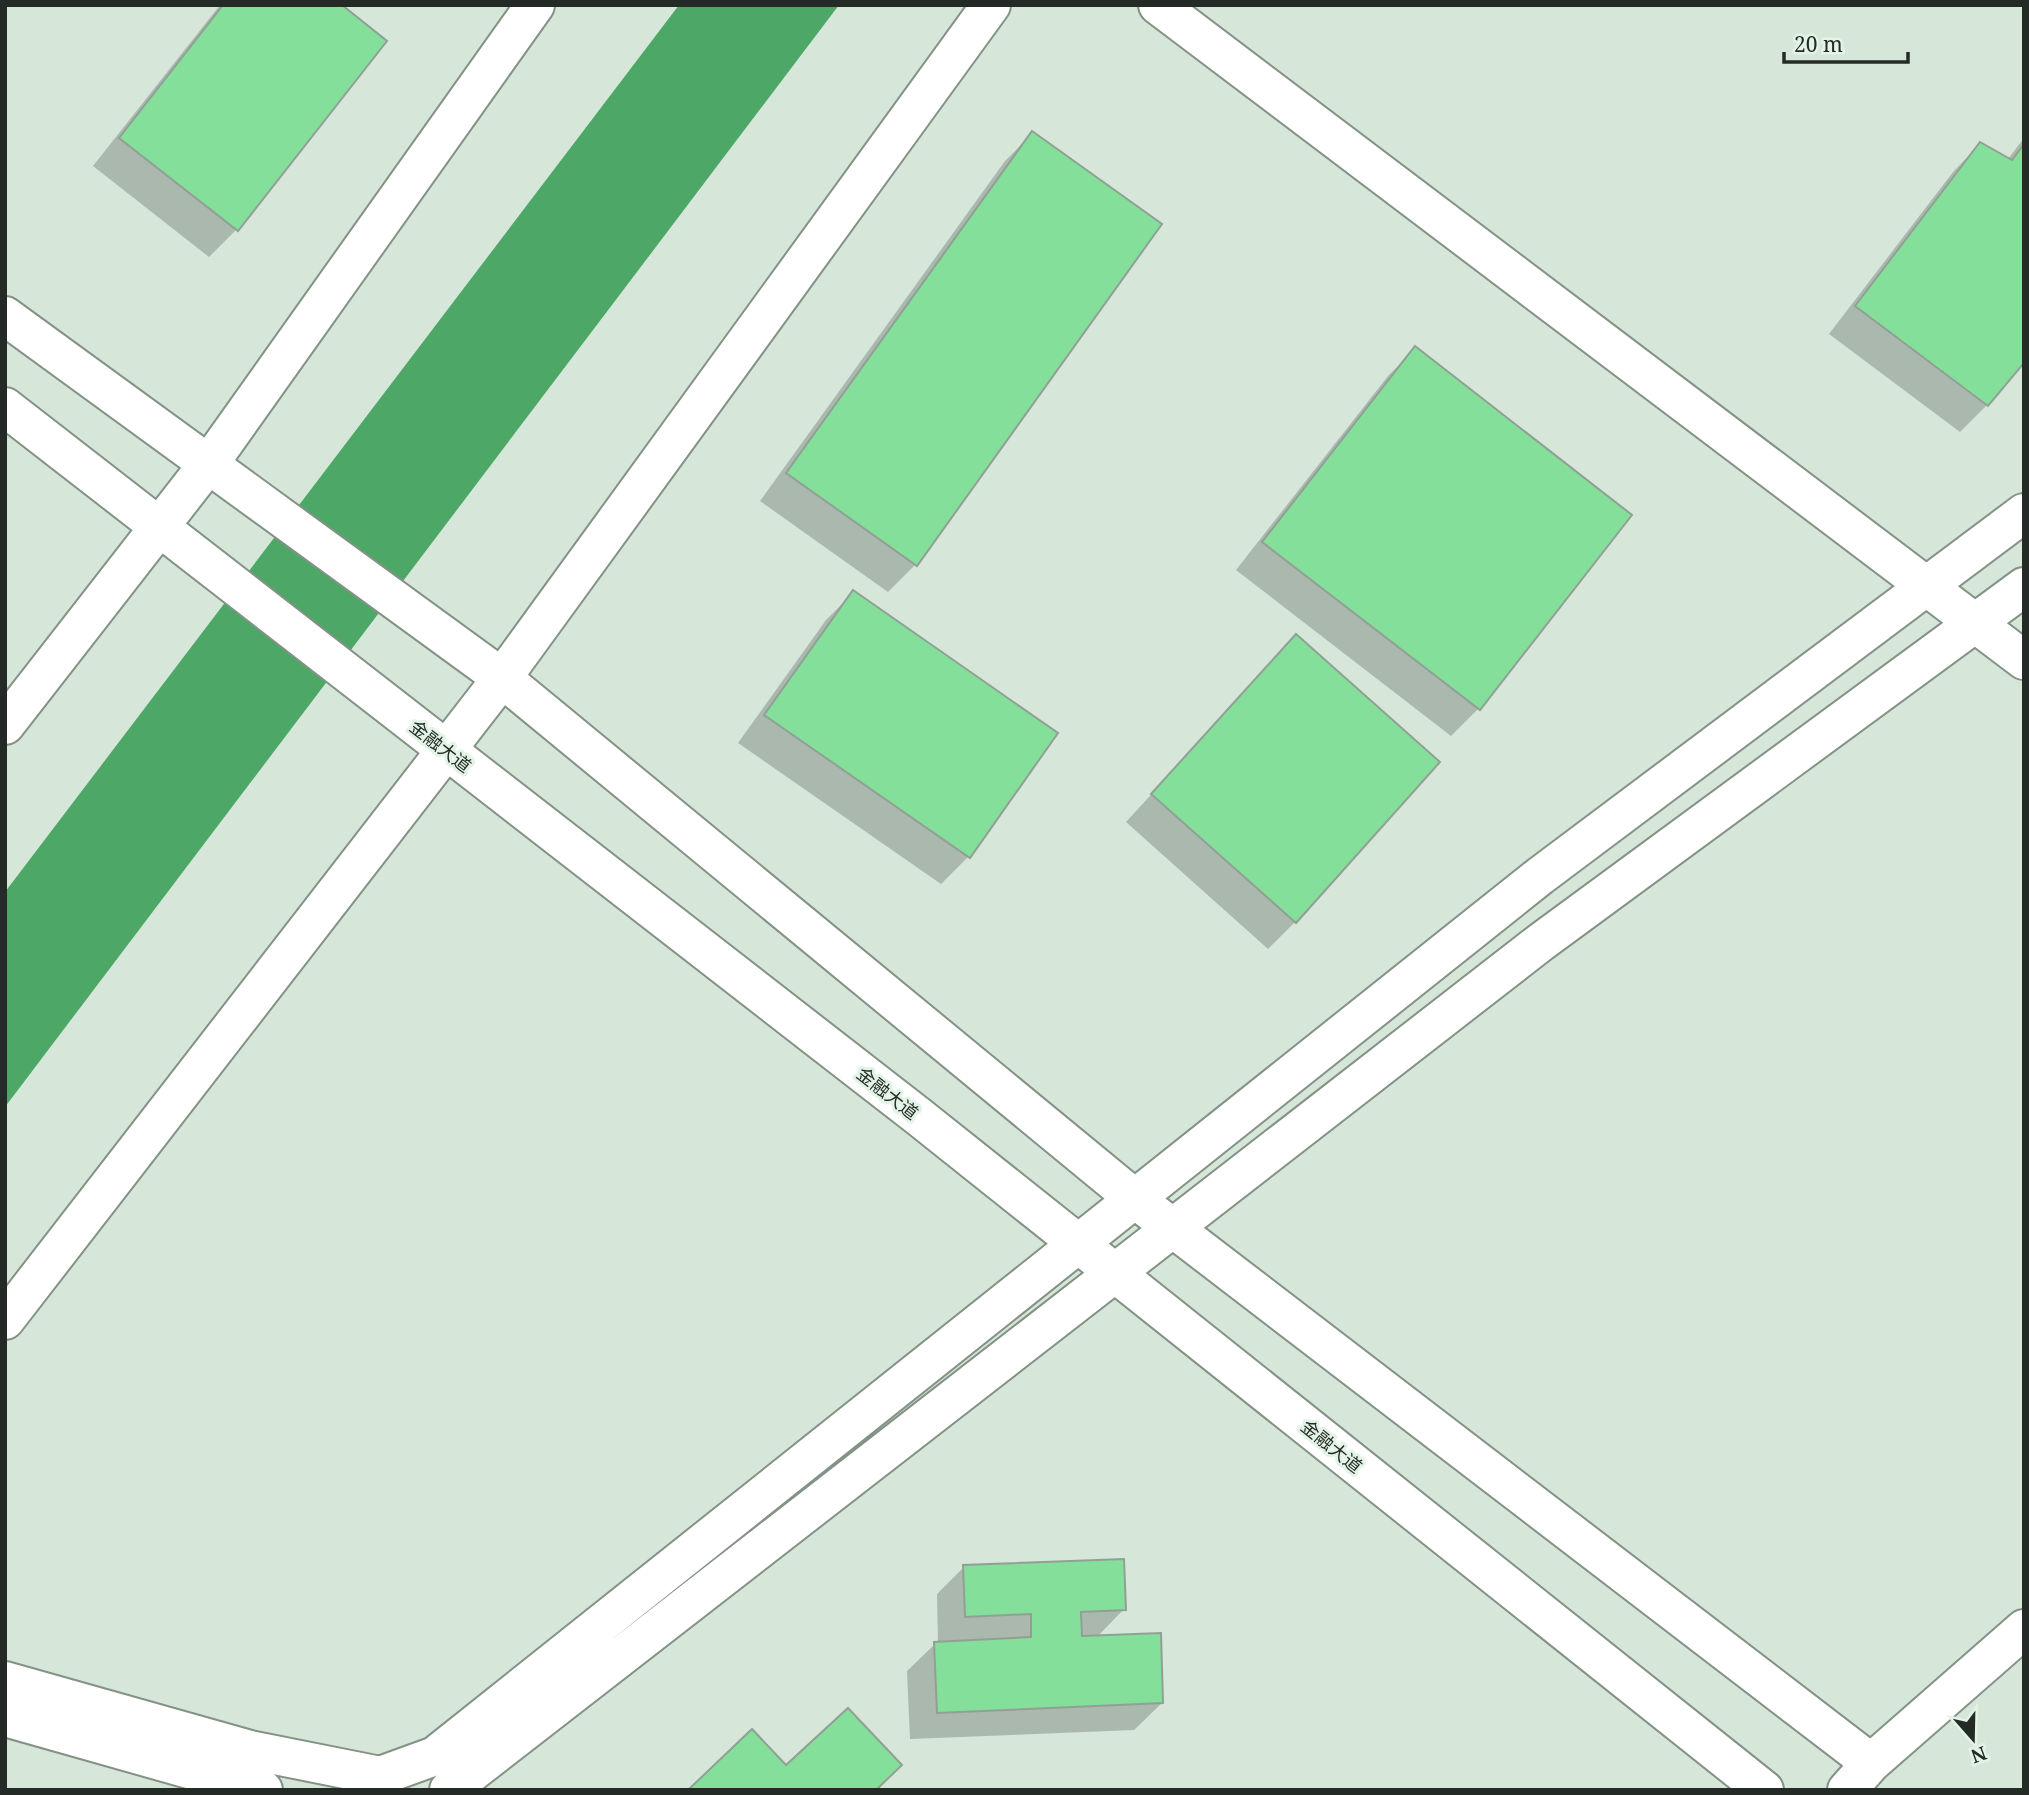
<svg xmlns="http://www.w3.org/2000/svg" width="2029" height="1795" font-family="'Noto Serif','Noto Sans SC',serif">
	<rect width="100%" height="100%" fill="#d6e6d9"/>
	<path fill="#4da868" d="M679 5H839L5 1107V892Z"/>
	<path fill="#0003" d="M220 5H339L385 41 236 230 209 257 93 166Z
		M1032 134 915 565 888 592 760 501 1005 161Z
		M2024 138V360L1987 405 1960 432 1829 334 1953 172 1980 144 2008 159Z
		M1415 349 1478 709 1451 736 1236 570 1388 376Z
		M853 593 1055 734 968 857 941 884 738 743 826 620Z
		M1296 637 1295 922 1268 949 1126 822Z
		M964 1567 1124 1609 1097 1637 1162 1703 1134 1730 910 1739 907 1671 935 1644H938L937 1594Z"/>
	<path fill="#84df9b" stroke="#91a094" stroke-width="2" d="M223 5H342L387 41 238 231 119 138Z
		M1032 131 1162 224 917 566 786 473Z
		M1980 142 2012 160 2024 144V363L1988 406 1855 306Z
		M1415 346 1632 515 1480 710 1262 542Z
		M853 590 1058 733 970 858 764 715Z
		M1296 634 1440 762 1296 923 1151 794Z
		M1124 1559 1126 1610 1081 1612 1082 1636 1161 1633 1163 1703 937 1713 934 1642 1031 1637V1614L965 1617 963 1565Z
		M848 1708 902 1765 876 1790H688L752 1729 786 1765Z"/>
	<g fill="none" stroke-linecap="round" stroke-linejoin="round">
		<defs>
			<path id="street" d="M1158 5 2024 660
				M5 316 502 678 1135 1199 1871 1763
				M5 407 918 1116 1764 1790
				M5 725 216 454 535 5
				M5 1320 502 678 991 5
				M5 1681 250 1750 380 1776
				M5 1717 263 1790
				M1847 1790 1871 1763 2024 1629"/>
			<path id="secondary" d="M380 1790V1776L435 1756 1540 876 2024 513
				M449 1790 1541 942 2024 587"/>
		</defs>
		<use href="#street" stroke="#839285" stroke-width="42"/>
		<use href="#secondary" stroke="#839285" stroke-width="42"/>
		<use href="#street" stroke="#fff" stroke-width="38"/>
		<use href="#secondary" stroke="#fff" stroke-width="38"/>
	</g>
	<g text-anchor="middle" dominant-baseline="central" stroke-width="6" stroke-linejoin="round" paint-order="stroke">
		<g font-size="18" fill="#242b26" stroke="#e3f3e6">
			<text transform="translate(441 746) rotate(38)">金融大道</text>
			<text transform="translate(888 1093) rotate(38)">金融大道</text>
			<text transform="translate(1332 1446) rotate(39)">金融大道</text>
		</g>
	</g>
	<rect width="2029" height="1795" fill="none" stroke="#242b26" stroke-width="14"/>
	<g transform="translate(1973 1739) rotate(160)" stroke="#e3f3e6" stroke-width="5" paint-order="stroke">
	<path d="M0-5L12 26L0 18L-12 26Z" fill="#242b26"/>
	<text y="-10" font-size="19" font-weight="bold" text-anchor="middle" fill="#242b26">N</text>
	</g>
	<path d="M1784 52v10h124v-10" fill="none" stroke="#242b26" stroke-width="3.5"/>
	<text x="1794" y="52" font-size="21" fill="#242b26" stroke="#e3f3e6" stroke-width="5" paint-order="stroke">20 m</text>
</svg>
